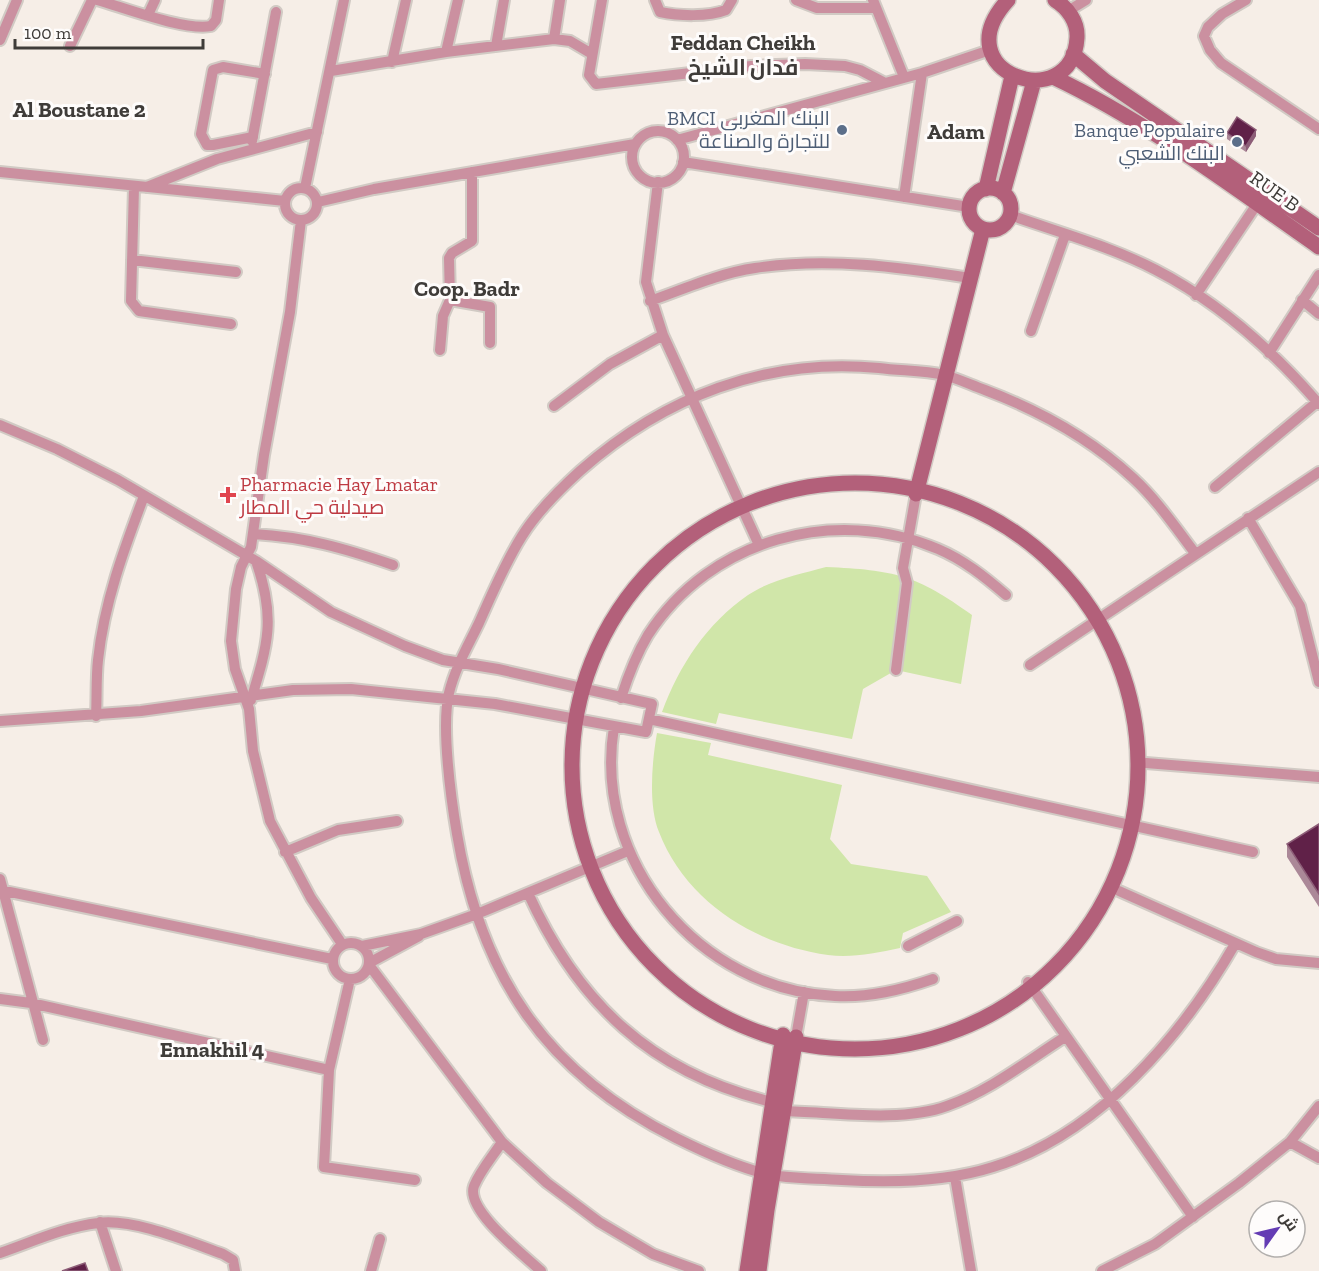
<svg xmlns="http://www.w3.org/2000/svg" width="1319" height="1271" font-family="'Zilla Slab',Cairo,serif">
	<rect width="100%" height="100%" fill="#f6eee7"/>
	<path fill="#d0e6a9" d="M826 567C894 570 917 575 972 615L961 684 896 670 863 689 852 739 719 713 716 724 662 712C679 666 707 623 748 595 770 580 801 574 826 567Z
		M657 733 711 743 708 755 842 785 830 839 851 864 927 876 951 912 903 933 900 948C876 953 852 958 828 955 756 945 686 902 659 832 648 805 652 761 657 733Z"/>
	<g fill="none" stroke-linecap="round" stroke-linejoin="round">
		<defs>
			<path id="street" d="M97 0C125 8 185 31 211 26L216 20 219 0
				M602 0 589 75 596 84 751 66 805 64 845 66 860 70 885 83
				M655 0 660 12C679 16 708 17 726 10L732 0
				M796 0 817 8H876
				M873 0 904 77
				M1246 0 1222 14 1208 27 1204 36 1210 50 1221 63 1319 129
				M1068 11 1086 0
				M148 15 155 0
				M554 39 560 0
				M0 40 17 0
				M70 46 92 0
				M496 46 504 0
				M446 52 458 0
				M392 62 406 0
				M331 71 446 52 554 39 570 41 592 54
				M632 157a26 26 0 1 1 52 0a26 26 0 1 1-52 0Z
				M253 137 213 145H207L201 134 213 70 223 67 265 74
				M677 140 922 73 990 50
				M252 141 276 12
				M683 162 969 207
				M0 172 285 201
				M658 182 646 282 663 335 759 545
				M134 187 131 301 139 311 231 324
				M147 187 217 159 317 132
				M285 204a16 16 0 1 1 32 0a16 16 0 1 1-32 0Z
				M305 188 344 0
				M904 197 922 73
				M318 202 374 189 635 144
				M1010 215C1058 232 1110 246 1156 270 1218 302 1274 352 1319 404
				M301 220 290 312 264 455 251 547 241 567 236 589 231 641 235 669 249 709 253 751 270 821 311 898 342 944
				M132 260 236 272
				M1196 295 1257 204
				M450 300 449 258 452 253 472 241V172
				M1302 300 1319 314
				M650 301C684 289 720 273 755 268 827 257 900 267 970 278
				M1031 331 1065 235
				M440 350 443 316 450 300 490 307V343
				M1269 353 1319 275
				M554 406 610 364 663 335
				M0 425 57 449 118 480 256 561 331 612 405 646 443 660 498 669 652 704 646 732 495 704 351 689 293 690 141 711 0 721
				M1215 487 1317 402
				M1248 518 1300 606 1319 682
				M253 534C305 537 344 548 393 565
				M1195 553C1176 528 1157 500 1133 478 1091 439 1038 410 985 390 971 385 957 378 944 375 923 370 900 371 879 368 766 357 664 397 580 471 559 490 537 512 522 536 505 563 492 594 479 623 468 646 455 668 449 693 441 726 451 799 457 834 481 976 546 1073 676 1138 704 1152 735 1166 766 1174 790 1179 817 1178 842 1180 891 1183 946 1182 993 1167 1098 1135 1182 1036 1235 944
				M1030 665 1319 472
				M896 670 907 583 903 568 916 494
				M621 698C628 676 636 655 648 635 710 539 835 505 938 549 964 560 985 577 1006 595
				M251 700C268 644 276 618 256 561
				M96 716C97 697 96 678 98 660 104 603 124 549 144 496
				M649 719 1253 852
				M614 727C592 861 699 990 835 996 869 998 901 990 933 979
				M1146 763 1319 777
				M285 852 338 830 397 821
				M0 879 43 1040
				M0 890 332 959
				M1119 891 1256 952 1276 959 1319 963
				M528 893C578 1003 651 1073 772 1102
				M333 961a18 18 0 1 1 36 0a18 18 0 1 1-36 0Z
				M362 946 421 934 477 914 628 851
				M908 946 957 921
				M369 963 419 936
				M369 965 502 1142 547 1183 599 1222 653 1254 699 1271
				M350 979 329 1070 324 1167 415 1180
				M1028 982 1193 1217
				M0 999 31 1003 329 1070
				M796 1037 804 992
				M783 1111C833 1112 900 1123 947 1106 990 1091 1027 1061 1065 1037
				M502 1142C493 1156 480 1171 474 1186 465 1210 524 1255 541 1271
				M1290 1142 1319 1158
				M955 1177 971 1271
				M100 1222 116 1271
				M0 1253C32 1242 64 1227 98 1223 134 1218 189 1242 223 1254L233 1260 235 1271
				M371 1271 380 1239
				M1102 1271 1155 1244 1239 1183 1290 1142 1319 1106"/>
			<path id="secondary" d="M1008 0C941 73 1072 117 1077 38 1078 22 1068 8 1055 0
				M1073 54 1105 81 1319 228
				M1053 77C1148 122 1233 187 1319 247
				M969 209a21 21 0 1 1 42 0a21 21 0 1 1-42 0Z
				M986 189 1012 76
				M1003 193 1034 81
				M572 766a283 283 0 1 1 566 0a283 283 0 1 1-566 0Z
				M916 494 983 229
				M747 1271 783 1035
				M759 1271 767 1210 796 1037"/>
		</defs>
		<use href="#street" stroke="#d1cac4" stroke-width="14"/>
		<use href="#secondary" stroke="#d1cac4" stroke-width="18"/>
		<use href="#street" stroke="#cb90a0" stroke-width="10"/>
		<use href="#secondary" stroke="#b3607a" stroke-width="15"/>
	</g>
	<path fill="#ab8898" d="M1227 133 1256 136 1246 152 1227 139Z
		M1319 824V907L1287 857V844Z"/>
	<path fill="#8d5e78" d="M1256 130V136L1246 152V146Z"/>
	<path fill="#602148" stroke="#8d5e78" stroke-width="1.5" d="M1237 117 1256 130 1246 146 1227 133Z
		M1319 824V894L1287 844Z
		M85 1263 88 1271H62Z"/>
	<g fill="#5c6f8a" stroke="#fefcfb" stroke-width="2">
		<circle cx="842" cy="130" r="6"/>
		<circle cx="1237" cy="142" r="6"/>
	</g>
	<path fill="#e0444e" stroke="#fefcfb" stroke-width="2" d="M225 486h6v6h6v6h-6v6h-6v-6h-6v-6h6z"/>
	<g text-anchor="middle" dominant-baseline="central" stroke-width="6" stroke-linejoin="round" paint-order="stroke">
		<g font-size="20" fill="#4e5e75" stroke="#fefcfb" text-anchor="end">
			<text x="830" y="118">BMCI البنك المغربي<tspan x="830" dy="23">للتجارة والصناعة</tspan></text>
			<text x="1225" y="130">Banque Populaire<tspan x="1225" dy="23">البنك الشعبي</tspan></text>
		</g>
		<g font-size="20" fill="#3f3c39" stroke="#fefcfb">
			<text transform="translate(1275 191) rotate(35)">RUE B</text>
		</g>
		<g font-size="20" fill="#be3a42" stroke="#fefcfb" text-anchor="start">
			<text x="240" y="484">Pharmacie Hay Lmatar<tspan x="240" dy="23">صيدلية حي المطار</tspan></text>
		</g>
		<g font-size="22" font-weight="bold" fill="#3f3c39" stroke="#fefcfb">
			<text x="743" y="42">Feddan Cheikh<tspan x="743" dy="25">فدان الشيخ</tspan></text>
			<text x="79" y="109">Al Boustane 2</text>
			<text x="956" y="131">Adam</text>
			<text x="467" y="288">Coop. Badr</text>
			<text x="212" y="1049">Ennakhil 4</text>
		</g>
	</g>
	<g transform="translate(1277 1229) rotate(56)"><circle r="28" fill="#fefcfb" stroke="#b2afad" stroke-width="1.5"/>
	<path d="M0-4.5L10 22L0 15L-10 22Z" fill="#643cb4"/>
	<text y="-9" font-size="16" font-weight="bold" text-anchor="middle" fill="#3f3c39">ش</text>
	</g>
	<path d="M15 39v9h188v-9" fill="none" stroke="#3f3c39" stroke-width="3"/>
	<text x="24" y="39" font-size="18" fill="#3f3c39" stroke="#fefcfb" stroke-width="4.5" paint-order="stroke">100 m</text>
</svg>
